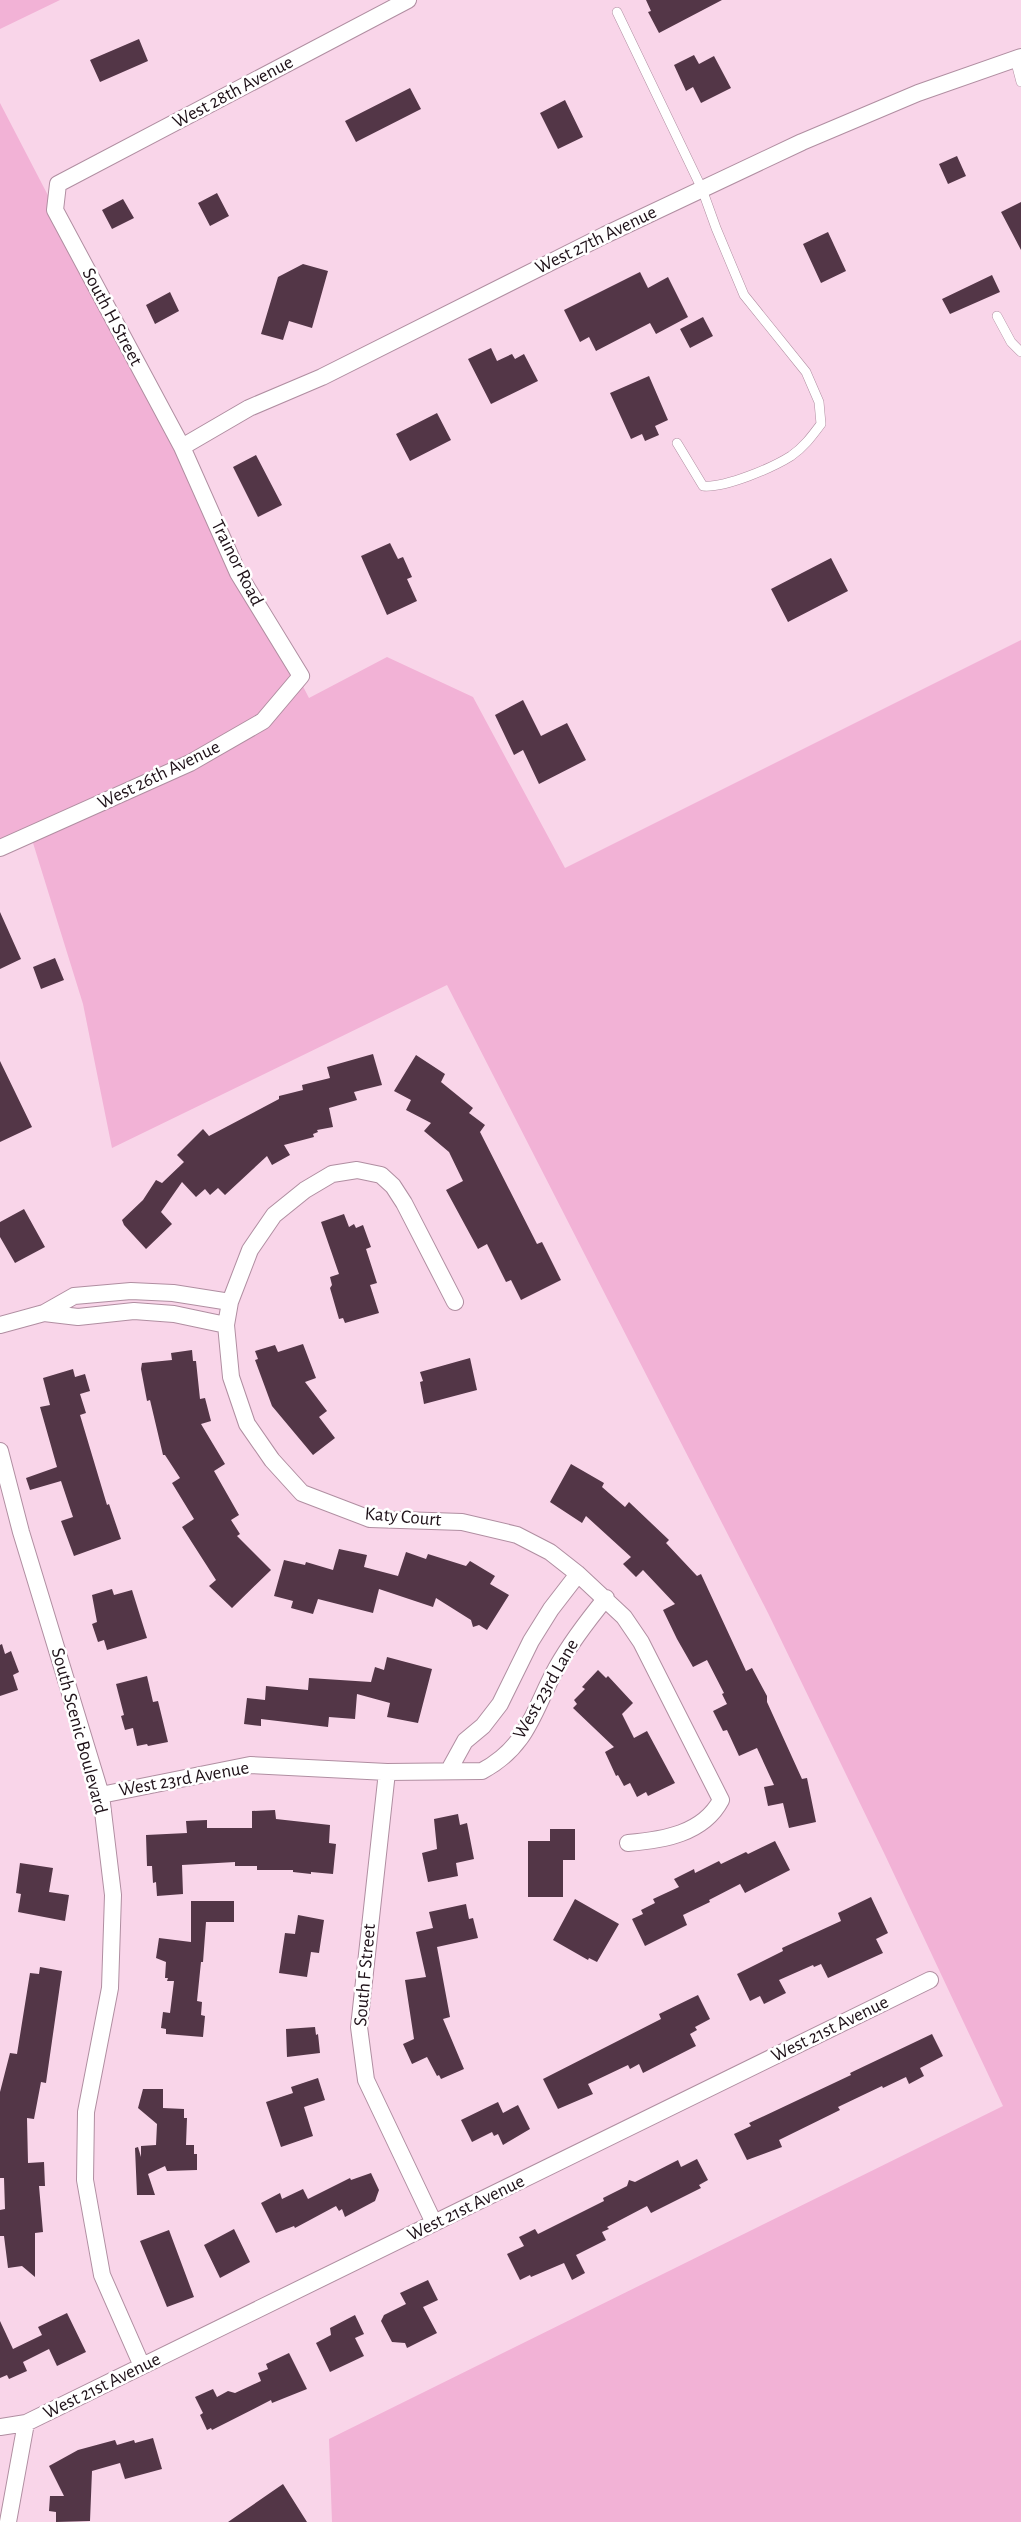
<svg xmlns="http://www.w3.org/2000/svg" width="1021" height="2522" font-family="'Alegreya Sans',sans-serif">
	<rect width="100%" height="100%" fill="#f9d5e9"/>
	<path fill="#f2b2d6" d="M0 0H60L0 29Z
		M0 103 309 698 387 657 473 697 565 868 1021 640V2522H332L329 2439 1003 2106 885 1855 768 1613 447 985 112 1148 83 1004 29 830 0 844Z"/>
	<path fill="#533647" d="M646 0H722L659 33 648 12 651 11Z
		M139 39 148 61 100 82 90 60Z
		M694 55 699 64 714 56 731 88 701 103 693 87 686 91 674 65Z
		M410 88 421 109 356 142 345 121Z
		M565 100 583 137 558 149 540 113Z
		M957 156 966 176 948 184 939 164Z
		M217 193 229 216 210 226 198 203Z
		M123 199 134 218 112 229 102 210Z
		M1021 202V250L1001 212Z
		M828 232 846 271 821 283 803 244Z
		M303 264 328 271 312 328 289 321 283 340 261 334 278 277Z
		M640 272 648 288 668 277 688 317 656 334 650 323 596 351 589 337 580 342 564 310Z
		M992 275 1000 292 950 314 942 299Z
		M170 292 179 311 155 324 146 305Z
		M703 317 713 336 690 348 680 329Z
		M491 348 497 361 512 354 515 359 524 354 538 381 491 404 468 359Z
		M649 376 668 420 655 426 659 435 645 441 642 434 631 439 610 393Z
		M437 413 451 440 410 461 396 434Z
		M256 455 282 505 258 517 233 467Z
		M390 543 398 559 403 557 412 577 407 579 417 601 387 615 361 556Z
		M831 558 848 591 788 622 771 589Z
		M523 700 541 736 567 723 586 760 539 784 523 750 514 755 495 715Z
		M0 912 21 959 0 969Z
		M55 958 64 980 41 989 33 967Z
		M373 1054 382 1085 354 1092 357 1100 329 1108 333 1127 317 1130 318 1132 313 1134 314 1137 284 1145 290 1155 272 1165 267 1156 225 1195 218 1188 210 1195 205 1189 196 1197 182 1182 161 1212 172 1224 146 1249 124 1225 122 1220 143 1200 156 1180 162 1183 184 1162 177 1155 203 1129 209 1136 279 1099V1096L303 1090 302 1085 330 1078 327 1067Z
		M416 1055 445 1074 441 1082 473 1108 469 1113 485 1125 480 1132 537 1244 542 1242 561 1280 521 1300 511 1280 506 1282 487 1244 478 1249 446 1190 463 1181 449 1152 424 1131 431 1123 406 1110 411 1100 394 1091Z
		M0 1061 32 1127 0 1142Z
		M24 1209 45 1247 15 1263 0 1237V1222Z
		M344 1214 349 1227 354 1224 356 1228 363 1225 371 1247 366 1249 377 1283 370 1285 379 1313 345 1323 343 1318 339 1319 330 1288 332 1285 330 1277 339 1274 321 1222Z
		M303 1344 316 1378 305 1382 327 1411 319 1417 335 1438 313 1455 272 1406 255 1360 258 1359 255 1351 275 1345 278 1352Z
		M192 1350 193 1361H196L200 1399 205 1398 211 1421 201 1424 225 1464 214 1471 239 1515 231 1520 240 1534 237 1536 271 1570 232 1608 209 1586 216 1580 182 1527 194 1519 172 1483 180 1478 165 1455H163L150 1400 147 1401 141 1369 142 1363 172 1360 171 1353Z
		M470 1358 477 1390 424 1404 420 1382 423 1381 420 1372Z
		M73 1369 75 1377 85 1374 90 1391 80 1394 86 1413 80 1415 107 1505 109 1504 121 1539 74 1556 61 1521 73 1517 61 1481 30 1490 26 1478 57 1467 40 1407 50 1405 43 1378Z
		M571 1464 604 1483 602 1487 625 1507 629 1502 669 1540 666 1543 697 1576 701 1574 746 1671 752 1668 767 1696V1702L802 1779 807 1778 816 1822 789 1828 783 1803 768 1806 764 1787 774 1785 757 1748 739 1756 727 1730 723 1731 713 1711 727 1704 722 1694 724 1693 707 1660 693 1667 677 1639 663 1610 675 1604 643 1570 636 1577 623 1564 631 1557 586 1516 582 1523 550 1502Z
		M339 1549 367 1555 364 1567 398 1576 406 1552 426 1559 428 1554 466 1566 470 1561 495 1576 490 1584 509 1595 487 1630 479 1625 473 1627 471 1620 436 1598 433 1607 379 1589 373 1613 318 1599 313 1614 291 1608 293 1601 274 1596 284 1560 305 1565 306 1562 333 1570Z
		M112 1589 114 1595 132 1590 147 1638 107 1650 104 1640 98 1642 92 1624 97 1622 92 1595Z
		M2 1644 5 1654 11 1651 19 1672 13 1675 18 1690 0 1696V1645Z
		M387 1657 432 1669 418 1723 387 1717 390 1703 357 1694 355 1719 329 1717 328 1727 261 1719V1726L244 1724 247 1698 265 1700 266 1686 308 1690 309 1678 371 1682 375 1667 384 1670Z
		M598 1670 606 1678 608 1676 633 1703 622 1714 634 1738 647 1731 675 1783 648 1796 646 1792 637 1797 630 1783 624 1786 618 1775 616 1776 605 1752 614 1747 573 1708 577 1704 574 1700 585 1689 582 1687Z
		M147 1676 153 1702 158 1701 168 1742 148 1746 147 1744 137 1746 133 1728 125 1730 121 1716 124 1715 116 1684Z
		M275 1810 276 1819 330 1825 329 1843 336 1844 333 1874 311 1872V1874L293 1872V1870H257V1866H235V1862L182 1865 183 1894 157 1896 156 1882 153 1883 152 1866H147L146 1835 187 1833 186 1821 207 1820V1828H252V1811Z
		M458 1814 460 1825 467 1823 474 1859 456 1863 458 1876 428 1882 422 1853 437 1849 434 1819Z
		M550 1829H575V1860H563V1897H528V1841H550Z
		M775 1841 790 1870 745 1893 740 1884 709 1900 710 1902 683 1915 687 1925 645 1946 632 1919 643 1914 641 1910 655 1903 653 1899 679 1887 674 1879 694 1869 695 1873 719 1861 721 1864 746 1852 748 1854Z
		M20 1863 53 1868 49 1892 69 1895 65 1921 18 1912 21 1894 16 1893Z
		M871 1897 888 1933 876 1939 883 1953 828 1978 821 1964 814 1967 813 1965 779 1980 786 1993 764 2004 760 1996 750 2001 737 1974 783 1951 782 1948 841 1921 838 1913Z
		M575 1899 619 1924 597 1962 589 1958 588 1960 553 1940Z
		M191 1901H234V1922H206L203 1962H201L197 2001 202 2002 201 2015 205 2016 203 2037 166 2034V2029L161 2028 163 2012 170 2013 174 1981H167L168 1978H165L166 1962 156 1958 159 1938 191 1942Z
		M466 1904 469 1919 473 1918 478 1938 437 1947 450 2017 443 2019 464 2069 441 2079 439 2075 437 2076 427 2057 412 2064 403 2044 414 2039 405 1980 426 1977 416 1932 433 1928 429 1912Z
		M298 1915 324 1920 319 1953 311 1952 307 1977 279 1973 285 1933 295 1934Z
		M40 1967 62 1971 46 2083 41 2082 34 2119 27 2118 28 2163 44 2162 45 2186H39L43 2232 35 2233V2277L22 2266 8 2268 4 2236H0V2210L5 2209 4 2178H0V2092L10 2053 17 2054 30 1973 39 1974Z
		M698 1995 710 2019 695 2027 697 2030 690 2034 696 2046 643 2073 639 2064 630 2069 628 2065 588 2084 593 2094 558 2109 543 2079 661 2019 659 2014Z
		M315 2027 316 2035 318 2034 320 2053 287 2057 286 2029Z
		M932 2034 943 2056 920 2068 924 2076 909 2084 906 2077 883 2088 882 2086 838 2107 840 2110 779 2140 782 2147 747 2160 734 2134 751 2126 749 2123 851 2075 850 2073Z
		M318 2078 325 2100 304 2107 313 2136 281 2147 266 2102 293 2093 291 2087Z
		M143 2089H163V2108L184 2109V2118H187L186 2145H194V2154H197V2170L167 2171 165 2166 148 2174 155 2195H137L135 2148 138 2147 141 2157V2146L156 2145 157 2124 138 2108Z
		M498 2102 503 2113 518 2105 530 2129 503 2145 498 2134 494 2136 492 2132 472 2142 461 2120Z
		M697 2159 708 2180 699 2185 701 2188 651 2213 647 2206 607 2227 609 2229 602 2232 606 2240 576 2255 585 2273 572 2280 564 2263 531 2277 530 2275 520 2280 507 2254 524 2246 519 2237 535 2229 538 2234 604 2201 603 2198 627 2186 629 2180 635 2182 678 2160 681 2167Z
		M371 2173 379 2190 375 2201 345 2217 342 2209 339 2211 336 2206 295 2228 294 2226 276 2233 261 2203 280 2193 282 2199 303 2189 308 2199 350 2178 351 2180Z
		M234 2229 250 2262 220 2278 204 2245Z
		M169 2230 194 2297 167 2307 140 2241Z
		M428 2280 438 2300 423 2307 437 2333 407 2348 405 2343 392 2342 381 2321 384 2315 406 2304 400 2293Z
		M67 2313 86 2352 57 2366 49 2349 23 2362 27 2371 9 2379 7 2375 0 2378V2321L13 2349 42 2335 38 2327Z
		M355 2315 364 2334 355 2338 364 2356 330 2372 316 2343 331 2335 330 2328Z
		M289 2353 307 2389 272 2403 271 2400 212 2430 211 2428 207 2430 200 2415 203 2413 195 2397 213 2389 217 2397 228 2391 235 2393 261 2381 258 2373 268 2369 266 2364Z
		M153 2438 162 2469 125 2479 120 2463 92 2471 90 2521 56 2522V2512L49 2511 50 2496H64L49 2466 78 2450 115 2440 117 2445 134 2440 135 2443Z
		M283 2484 307 2522H228Z"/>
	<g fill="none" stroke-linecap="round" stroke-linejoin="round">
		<defs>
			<path id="lane" d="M617 12 702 189 716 228 744 295 806 372 819 402 821 424C812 436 804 447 791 456 772 468 725 488 703 486L677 443
				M1015 59 1021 82
				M997 316 1011 342 1021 352"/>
			<path id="street" d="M182 447 249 408 322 377 605 235 802 142 918 93 1021 57
				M0 848 190 763 263 721 301 676 238 573 182 447 55 210 58 184 408 0
				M455 1302 404 1203 393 1186 381 1175 357 1170 332 1174 305 1190 274 1215 250 1250 230 1302 226 1325 231 1377 247 1424 272 1460 302 1493 370 1519 462 1522 517 1535 550 1552 578 1574 624 1617 641 1642 721 1800C703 1834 663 1840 628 1843
				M44 1313 78 1317 134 1311 174 1314 226 1325
				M0 1325 44 1313 74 1296 131 1291 173 1293 230 1302
				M0 1451 21 1532 101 1795 113 1895 110 1988 86 2112 85 2180 102 2275 142 2366
				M449 1770 465 1741 483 1726 500 1704 531 1641 551 1609 578 1574
				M387 1772 359 2027 366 2080 434 2223
				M101 1795 250 1765 387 1772 482 1771C529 1746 534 1708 557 1667 571 1642 588 1620 606 1598
				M0 2427 26 2423 930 1980
				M8 2522 26 2423"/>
		</defs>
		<use href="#lane" stroke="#b08ea1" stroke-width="10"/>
		<use href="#street" stroke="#b08ea1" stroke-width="18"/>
		<use href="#lane" stroke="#fff" stroke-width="9"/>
		<use href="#street" stroke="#fff" stroke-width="16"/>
	</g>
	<g text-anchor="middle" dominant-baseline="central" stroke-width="5" stroke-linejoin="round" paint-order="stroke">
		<g font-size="19" fill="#1e1118" stroke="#fff">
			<text transform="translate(233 92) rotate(-28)">West 28th Avenue</text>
			<text transform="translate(596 240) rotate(-26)">West 27th Avenue</text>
			<text transform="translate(112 317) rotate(62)">South H Street</text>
			<text transform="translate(237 563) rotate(63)">Trainor Road</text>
			<text transform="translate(159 775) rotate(-26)">West 26th Avenue</text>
			<text transform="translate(403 1517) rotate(5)">Katy Court</text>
			<text transform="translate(546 1689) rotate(-60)">West 23rd Lane</text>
			<text transform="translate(79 1731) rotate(75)">South Scenic Boulevard</text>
			<text transform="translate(184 1779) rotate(-10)">West 23rd Avenue</text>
			<text transform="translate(365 1975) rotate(-85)">South F Street</text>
			<text transform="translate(830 2029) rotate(-26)">West 21st Avenue</text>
			<text transform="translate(466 2208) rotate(-26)">West 21st Avenue</text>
			<text transform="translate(102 2386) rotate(-26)">West 21st Avenue</text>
		</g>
	</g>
</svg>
